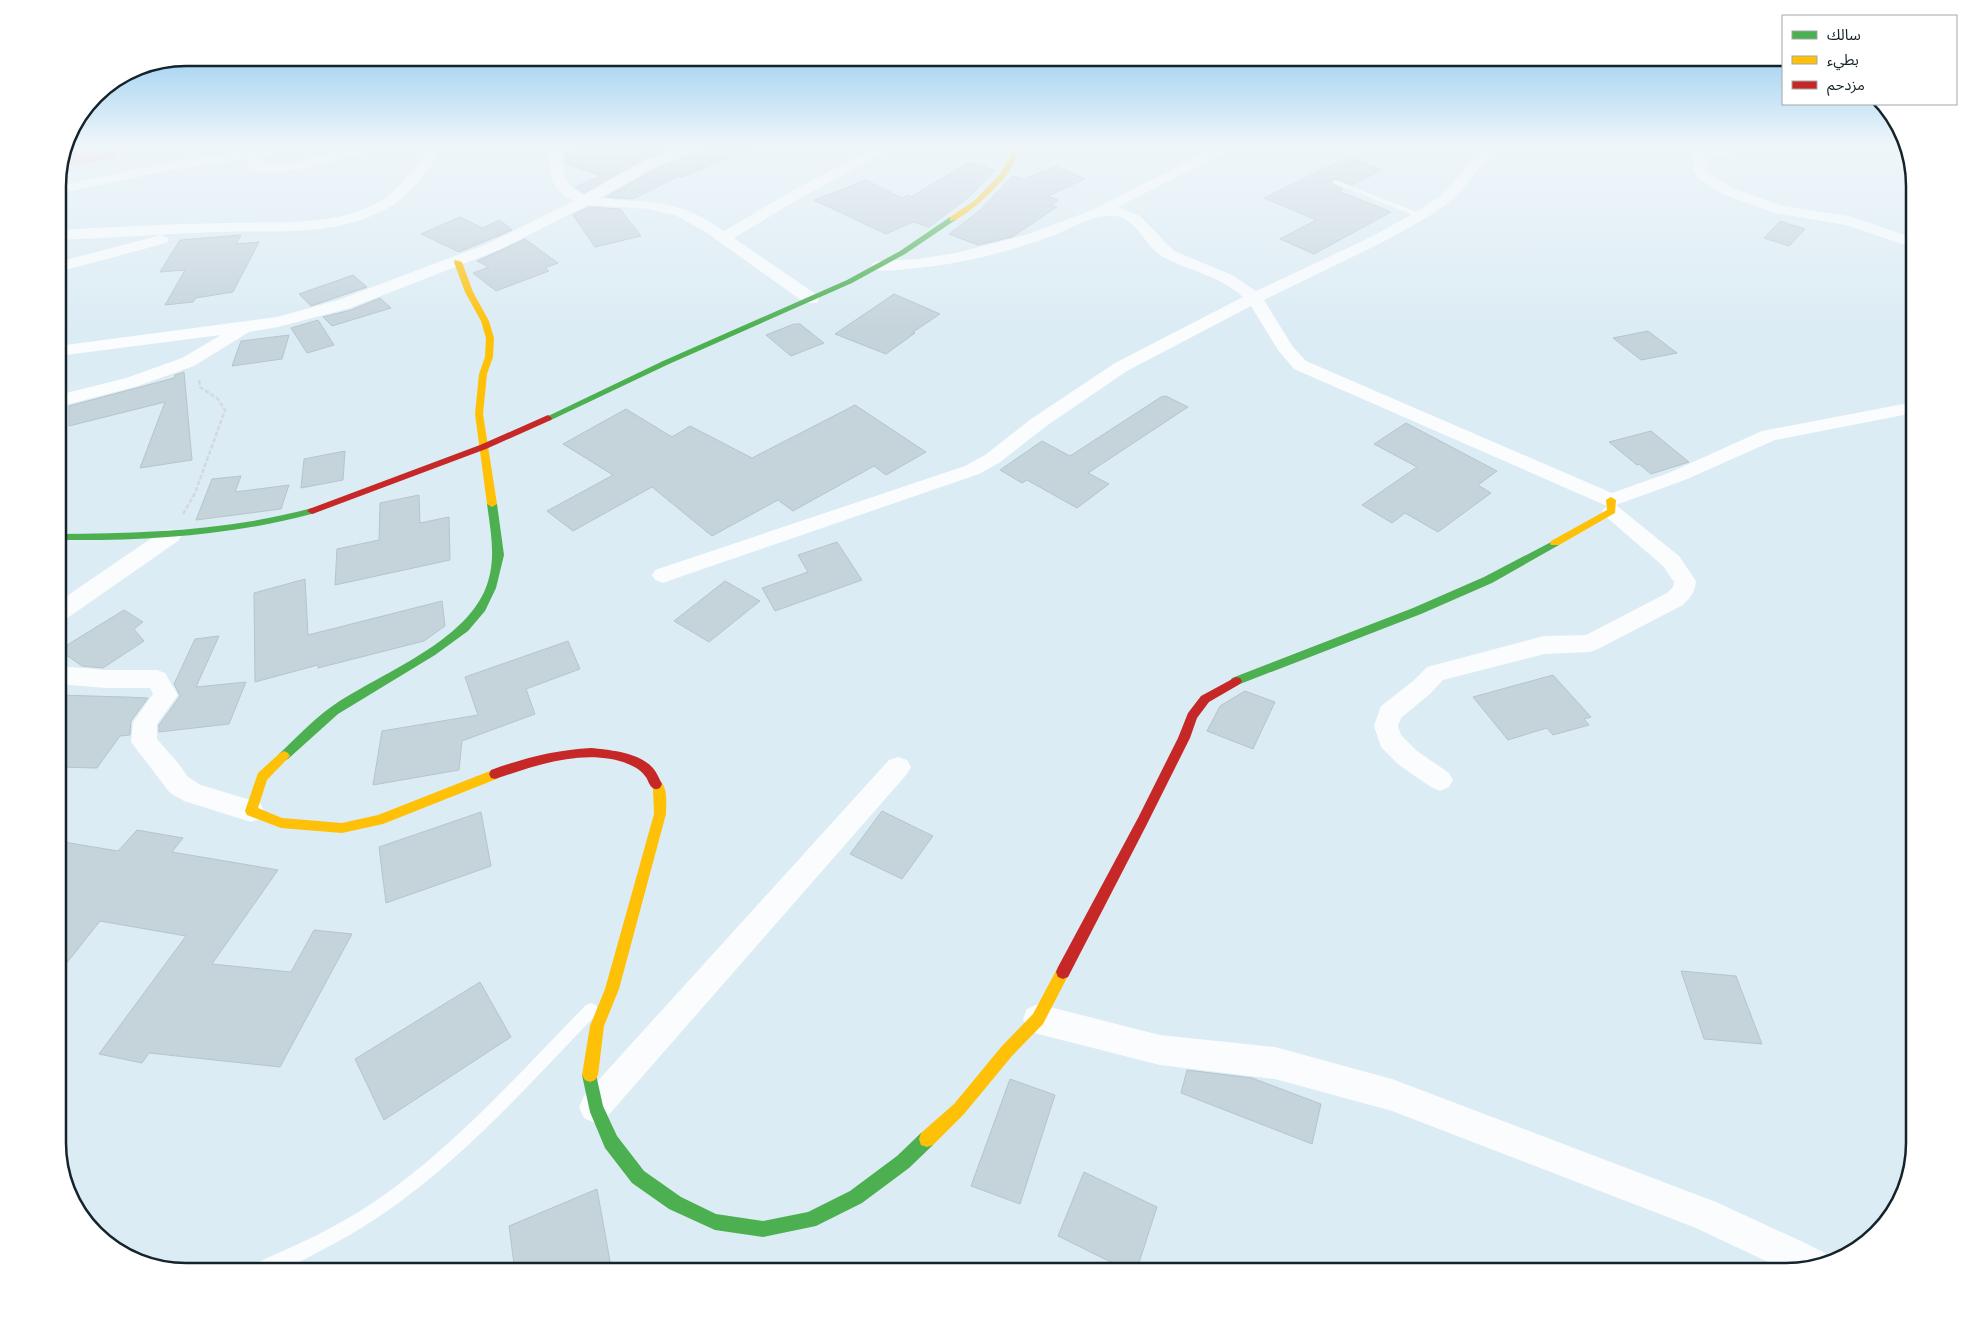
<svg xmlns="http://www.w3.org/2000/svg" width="1972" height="1329" font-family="Raleway,'Noto Sans Arabic',sans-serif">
	<rect width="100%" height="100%" fill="#dcecf4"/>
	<path fill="#e9b6b5" d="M67 145H106L119 157 61 167Z"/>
	<path fill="#c5d3db" stroke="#b7c4cc" d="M588 145H682L645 158 584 193 575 187 601 176 565 163V155Z
		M708 145 759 146 682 177 679 176 633 199 606 197 657 168 705 150Z
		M1351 158 1382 170 1352 185 1337 179 1332 180 1331 184 1343 189 1339 191 1391 212 1314 254 1280 239 1316 220 1264 198 1340 161 1342 162Z
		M969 162 995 170 969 197 929 227 913 222 886 234 814 200 866 180 902 198 908 195 911 197Z
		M1056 166 1085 179 1048 196 1059 200 1051 205 1057 207 1012 237 978 245 949 234 978 212 1013 176 1024 179Z
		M588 207 620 209 641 236 595 247 573 215Z
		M460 217 482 228 500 220 512 230 459 252 421 234Z
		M1780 221 1805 229 1789 246 1764 238Z
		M241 235 236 244 259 242 233 292 196 298 193 302 165 305 185 270 160 272 180 240Z
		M525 239 558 263 545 268 549 271 496 291 473 273 489 267 477 261Z
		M353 275 367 287 311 306 299 294Z
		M894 294 940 314 913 332 915 333 886 354 835 334Z
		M380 298 391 308 332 326 323 317 351 310Z
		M318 320 334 345 307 353 291 328Z
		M794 324H800L824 343 791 356 766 335Z
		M1648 331 1677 353 1641 360 1613 338Z
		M289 335 282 359 232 366 241 341Z
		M184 372 192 460 140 468 165 402 69 426V406L174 378 175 375Z
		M1166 396 1188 407 1088 473 1109 484 1077 508 1027 480 1022 483 1000 470 1042 441 1070 456 1161 397Z
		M855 405 926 452 886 475 874 466 793 511 778 500 712 536 652 487 573 531 547 511 613 475 563 444 626 409 672 437 690 426 752 458Z
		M1406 423 1497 471 1478 485 1491 493 1438 532 1405 513 1392 523 1362 505 1417 467 1374 444Z
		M1651 431 1689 462 1651 474 1639 464 1637 465 1609 442Z
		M345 451 343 480 301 488 304 459Z
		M241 476 235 492 289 485 281 509 196 520 212 479Z
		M419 495 420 523 449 517 450 560 335 585 337 549 379 540 380 503Z
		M837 542 862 580 775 611 762 588 808 572 798 555Z
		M305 579 308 635 442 601 445 626 424 641 318 668V665L255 682 254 593Z
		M725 581 760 601 709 642 674 621Z
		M124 610 143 622 134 629 144 641 103 668 82 666 59 650Z
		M219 636 196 687 246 682 229 724 159 732V725L180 696 174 684 195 639Z
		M568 641 580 669 526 689 535 714 462 741 459 770 373 785 382 731 478 715 465 677Z
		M1553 675 1591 717 1584 719 1589 725 1553 735 1547 728 1508 740 1473 697Z
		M1245 691 1275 702 1253 749 1207 731 1220 706Z
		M58 695 125 697 148 698 131 721 130 735 120 736 97 768 58 767Z
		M882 811 933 836 902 879 850 854Z
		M481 812 491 866 386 903 379 847Z
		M137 830 183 838 172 852 278 870 212 964 291 972 314 930 352 934 280 1067 149 1053 142 1063 99 1054 186 936 100 921 58 974V841L118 851Z
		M1681 971 1736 976 1762 1044 1704 1039Z
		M480 982 511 1037 384 1120 355 1059Z
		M1187 1070 1252 1078 1321 1104 1312 1144 1181 1093Z
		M1010 1079 1055 1095 1020 1204 971 1186Z
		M1084 1172 1157 1207 1136 1272H1131L1058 1236Z
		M597 1189 612 1272H515L509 1226Z"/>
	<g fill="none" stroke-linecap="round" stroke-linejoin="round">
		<path stroke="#d4d9db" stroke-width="2.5" stroke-dasharray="4.5 2" stroke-linecap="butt" d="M183 514 195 493 225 410 218 399 200 387 199 379"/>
		<path fill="#fafcfd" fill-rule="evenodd" d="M1333 181H1337L1425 215 1418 217 1333 183Z
			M591 1003 596 1005 598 1010 596 1015C513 1101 433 1194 324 1249 310 1256 291 1268 276 1271 268 1273 258 1271 250 1271L252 1265C294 1246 336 1228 374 1202 454 1148 519 1073 586 1005Z"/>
		<path fill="#fafcfd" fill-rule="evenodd" d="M265 145 272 149 270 154 262 158V163C288 171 337 148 365 145 373 144 381 145 389 145L387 148 295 170 267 173 252 169 247 162 248 158 161 172 58 194V186L161 164 259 148Z
			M430 145H444C428 170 410 198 382 211 331 237 273 230 218 232 164 234 111 238 58 240V230C114 227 170 224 226 223 275 221 327 227 373 205 398 193 415 168 430 145Z
			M552 145H566C559 167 562 185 584 195L646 160 687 145H706L704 148 656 166 600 198C655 204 675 197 724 231L792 191 869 150 874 147 873 145H887L888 148 879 156 802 197 734 238 817 295 819 299 817 303H805L704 231 675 215 648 209 588 205 499 250 350 308 278 327 249 332 194 366 138 386 58 407V395L126 378 182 358 221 335 58 356V346L277 317 338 300 487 244 574 201C550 190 545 169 552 145Z
			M1219 145H1236L1234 148 1118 207 1140 216 1174 251 1232 275 1256 291 1371 237 1416 212 1437 198 1452 184 1484 145H1498L1462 190 1447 204 1426 218 1381 243 1264 300 1293 347 1306 361 1612 493 1671 472 1762 431 1914 402V413L1775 440 1685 480 1616 505 1679 556 1696 581C1695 592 1691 597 1683 605L1598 649 1590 652 1544 654 1443 680 1431 693 1401 718 1398 726 1401 735 1417 751 1449 773 1453 780 1449 787 1440 791 1431 787 1399 765 1381 747 1374 726 1381 706 1413 681 1427 667 1544 636 1586 635 1667 593 1673 587 1674 582 1663 566 1605 516 1602 511 1607 506 1294 369 1278 350 1251 306 1127 371 1045 427 999 463 979 474 671 580 663 583 655 580 652 575 655 570 965 466 985 455 1031 419 1115 363 1243 297C1222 277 1190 271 1165 258 1146 249 1139 221 1117 216 1096 212 1071 229 1052 236 1006 253 956 265 907 269 896 270 884 272 873 269L871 266 873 263 879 261 918 259 956 253 1029 234 1092 210Z
			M1690 145H1704L1705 148 1730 145H1767L1765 148 1760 149 1707 156V170L1710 174 1732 188 1783 206 1849 216 1914 238V248L1846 225 1775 213 1722 194 1697 177 1693 170V153Z
			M161 235 166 237 169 240 166 243 58 272V262Z
			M170 529 178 531 181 536 178 541 66 619 58 621V602L162 531Z
			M58 666 106 670H157L165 673 178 695 157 724V739L178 763 188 777 201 785 260 803 264 811 260 819 251 822 184 801 170 793 131 742 133 722 153 694 150 688H106L58 684Z
			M898 757 907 760 911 767 907 774 606 1118 595 1123 584 1118 579 1107 584 1096 889 760Z
			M1038 1004 1160 1035 1275 1047 1392 1079 1716 1202 1803 1242 1825 1253 1828 1262 1787 1271 1696 1228 1392 1111 1275 1079 1160 1065 1038 1034 1027 1029 1023 1019 1027 1009Z"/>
		<path fill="#4caf50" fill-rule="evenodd" d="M950 217 957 219 905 254 852 283 669 364 551 420 548 421 544 418 663 361 847 280 900 251Z
			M492 501 497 504 504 555 496 588 485 611 468 631 435 655 338 714 288 759 284 761 280 759 278 756 280 753C296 738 313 720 331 707 378 674 461 645 485 590 497 561 491 534 487 504Z
			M312 508 317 511 315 513C231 536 145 541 58 540V534C145 533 227 531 312 508Z
			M1555 540 1560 543 1559 545 1492 583 1421 614 1240 684H1232L1230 681 1232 678 1413 608 1484 577Z
			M590 1068 595 1070 603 1106 617 1136 644 1171 681 1197 716 1214 763 1221 808 1212 850 1191 897 1156 921 1133 927 1131 933 1133 935 1139 933 1145 909 1168 862 1203 816 1226 763 1237 715 1230 669 1209 632 1183 605 1148 590 1112 582 1075 585 1070Z"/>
		<path fill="#ffc107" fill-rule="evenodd" d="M1016 145H1022C1017 155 1012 168 1005 177 997 187 963 221 950 221V217L974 201 1000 174Z
			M455 260 462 262 473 292 489 321 494 338 493 357 487 374 483 414 497 504 492 507 487 504 475 414 479 374 485 357 486 338 481 321 465 292 454 262Z
			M1611 497 1616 500 1615 513 1559 545H1551L1550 543 1551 541 1607 510 1606 500Z
			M284 751 288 753 290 756 267 780 258 808 282 818 342 823 378 815 495 769 499 770 501 774 499 778 383 824 342 833 281 828 247 815 245 811 258 773 280 753Z
			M656 779C669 783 666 803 666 814L619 989 604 1026 598 1075 595 1080 590 1082 585 1080 582 1075 590 1026 605 989 654 814 653 789 650 784 652 780Z
			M1063 965 1068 967 1070 972 1043 1024 1012 1056 964 1114 933 1145 927 1147 921 1145 919 1139 921 1133 954 1104 1002 1046 1033 1014 1058 967Z"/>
		<path fill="#c62828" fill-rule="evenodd" d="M548 415 552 418 551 420 486 449 315 513 312 514 307 511 309 509 480 445Z
			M1236 677 1240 678 1242 681 1240 684 1209 702 1197 718 1190 738 1146 826 1068 977 1063 979 1058 977 1056 972 1058 967 1138 818 1178 738 1188 713 1201 696Z
			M591 748C610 750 637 752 652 767 656 771 659 778 662 784L660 788C657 789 656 790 653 788 649 786 648 779 645 776 638 766 622 761 611 759 571 752 532 767 495 779L491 778 489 774 491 770C524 758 556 750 591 748Z"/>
	</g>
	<linearGradient id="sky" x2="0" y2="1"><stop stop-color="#78beec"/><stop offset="0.44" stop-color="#eff6fa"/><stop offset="1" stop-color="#eff6fa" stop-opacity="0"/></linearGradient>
	<rect width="1972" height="331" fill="url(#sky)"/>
	<path d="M0 0H1972V1329H0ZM186 66H1786A120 120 0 0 1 1906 186V1143A120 120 0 0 1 1786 1263H186A120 120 0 0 1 66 1143V186A120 120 0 0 1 186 66Z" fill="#fff" fill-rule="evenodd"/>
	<path fill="none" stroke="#15232a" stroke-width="2.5" d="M186 66H1786A120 120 0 0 1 1906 186V1143A120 120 0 0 1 1786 1263H186A120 120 0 0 1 66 1143V186A120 120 0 0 1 186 66Z"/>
	<rect x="1782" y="15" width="175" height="90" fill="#ffffff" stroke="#a1a7aa"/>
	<rect x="1792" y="31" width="25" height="8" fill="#4caf50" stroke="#a1a7aa"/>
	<text x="1827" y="40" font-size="15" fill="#15232a">سالك</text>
	<rect x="1792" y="56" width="25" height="8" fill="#ffc107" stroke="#a1a7aa"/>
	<text x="1827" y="65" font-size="15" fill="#15232a">بطيء</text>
	<rect x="1792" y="81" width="25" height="8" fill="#c62828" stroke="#a1a7aa"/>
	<text x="1827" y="90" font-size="15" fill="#15232a">مزدحم</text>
</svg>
